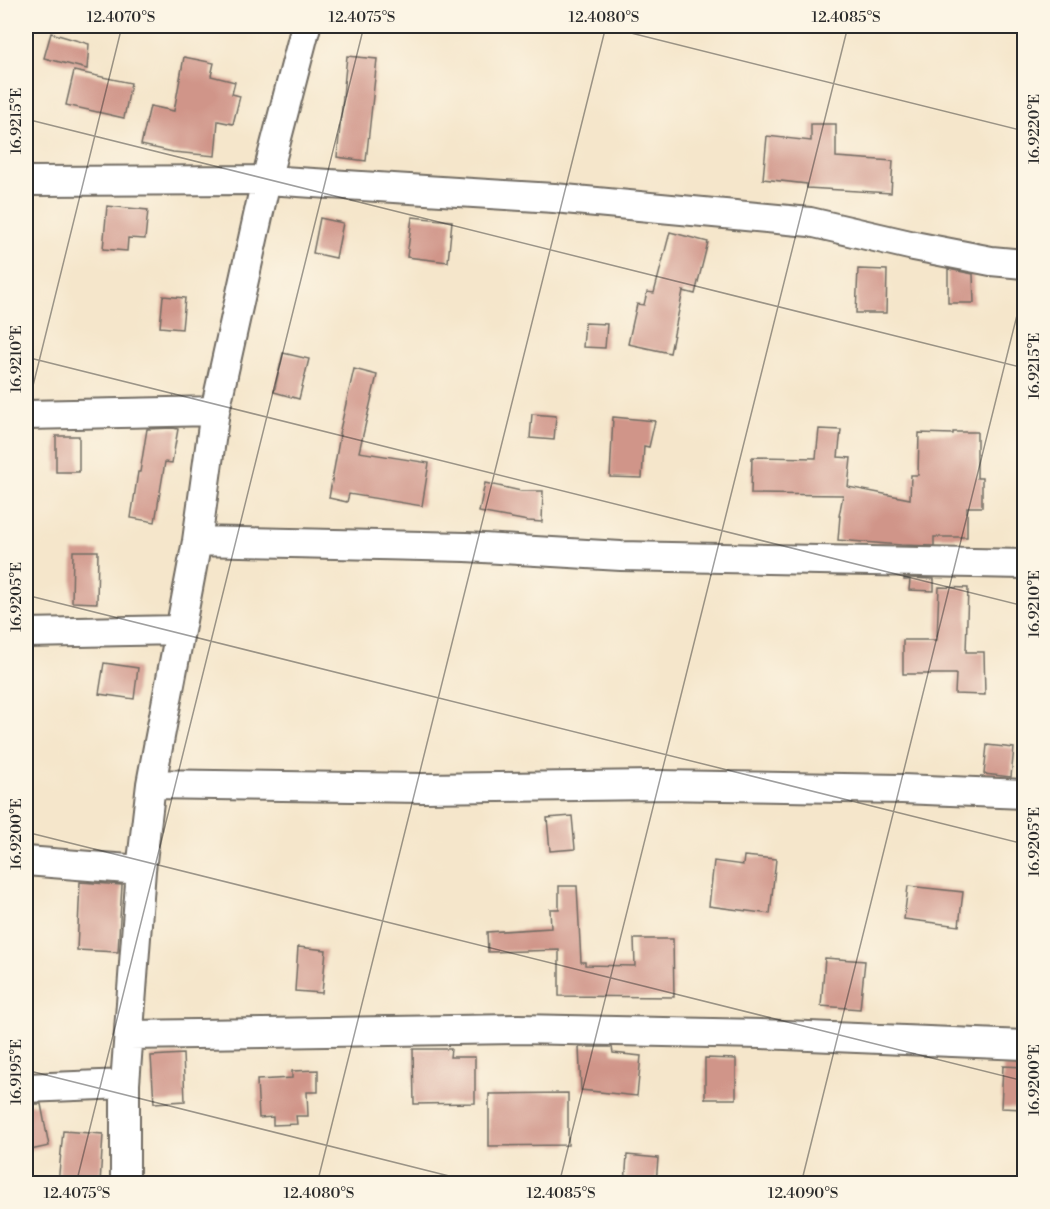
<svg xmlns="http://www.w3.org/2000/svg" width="1050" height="1209" font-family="'Libre Bodoni',serif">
	<rect width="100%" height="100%" fill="#fcf5e5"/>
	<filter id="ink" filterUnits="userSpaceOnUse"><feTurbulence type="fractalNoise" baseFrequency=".0167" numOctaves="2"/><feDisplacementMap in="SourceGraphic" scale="12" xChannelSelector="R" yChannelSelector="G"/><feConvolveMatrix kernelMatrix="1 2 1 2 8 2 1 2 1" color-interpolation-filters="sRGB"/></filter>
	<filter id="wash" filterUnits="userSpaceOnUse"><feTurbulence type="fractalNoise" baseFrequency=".008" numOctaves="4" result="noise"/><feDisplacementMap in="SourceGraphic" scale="24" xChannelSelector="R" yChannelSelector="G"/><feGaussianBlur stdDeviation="1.35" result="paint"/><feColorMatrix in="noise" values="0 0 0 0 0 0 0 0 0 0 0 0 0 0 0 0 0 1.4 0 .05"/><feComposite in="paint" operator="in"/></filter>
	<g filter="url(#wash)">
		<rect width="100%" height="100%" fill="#f5e6cb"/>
		<g id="blocks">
			<path fill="#d09589" d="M51 33 89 44 87 69 44 58Z
				M347 56 377 59 366 161 337 157Z
				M184 57 214 63 211 76 235 82 232 94 240 96 233 124 218 121 215 156 173 152 141 145 150 106 174 111Z
				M74 71 131 83 124 118 66 105Z
				M811 124H836V157L893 161 891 193 807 188V184L763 179 767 136 811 141Z
				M107 206 148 210 145 239 128 238 127 251 103 249Z
				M412 217 452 221 448 262 407 257Z
				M320 218 343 223 336 258 313 253Z
				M670 232 708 242 695 294 683 291 670 353 628 344 637 304 644 305 647 292 654 293Z
				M858 269 887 270 886 313H856Z
				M948 269 973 274 974 303H948Z
				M163 296 185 298 182 329 160 327Z
				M585 323 607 324 605 348 583 347Z
				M283 353 309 359 299 399 274 392Z
				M354 369 377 375 359 452 429 463 422 506 349 494 347 502 329 498 340 435 339 434Z
				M532 414 556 416 554 440 530 438Z
				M613 417 655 421 649 447 644 446 642 478 610 477Z
				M173 428 178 429 172 463 165 462 155 522 131 518 138 472H140L147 429Z
				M819 429 841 430 838 457 851 458 848 487 910 499 911 475H918L919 433 953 434V432H977V478H982V507H967V537H934V546L901 545 838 540 840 516H839L843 495 751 494 752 457 816 458Z
				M56 436H79V472H56Z
				M485 483 521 491H543L542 522 528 521 479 512Z
				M73 551H98L97 603 72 602Z
				M904 578 934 579V591L909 590 910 580H904Z
				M939 587 968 588 966 652H984L985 695 955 694 956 674H903V640H937Z
				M104 663 138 668 134 699 99 694Z
				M987 745 1014 748 1011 777 984 774Z
				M572 816 575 849 550 851 547 818Z
				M744 856 776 859 770 914 709 906 714 861 743 865Z
				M80 882 122 885 118 952 77 950Z
				M559 886H577L581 962H585V965L635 966 634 939H673L674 997 559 996V950L488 952 487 932 551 928 550 909H559Z
				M908 886 963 892 959 926 904 919Z
				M298 947 326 950 322 993 295 991Z
				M825 958 865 961 860 1009 821 1006Z
				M579 1047H612L613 1053 641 1056 637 1096 581 1090Z
				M413 1049H451L450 1057H475V1103L414 1104Z
				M183 1054 185 1101 154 1103 151 1056Z
				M705 1058 736 1059V1099H705Z
				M1003 1066 1024 1067V1109L1001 1108Z
				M318 1070V1092H307L308 1116H296L297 1124 273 1125V1117L259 1118 257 1080 292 1078V1071Z
				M568 1093V1145L489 1146V1094Z
				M26 1104H41L49 1146 26 1151Z
				M63 1131 103 1134 100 1184H58Z
				M627 1155 658 1158 656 1184H625Z"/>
		</g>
	</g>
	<g filter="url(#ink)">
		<use href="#blocks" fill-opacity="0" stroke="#726c63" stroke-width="1.5"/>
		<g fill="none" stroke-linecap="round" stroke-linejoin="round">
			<defs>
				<path id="street" d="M26 181 266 180 554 198 810 222 914 246 991 261 1024 264
					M26 415 215 411
					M197 541 466 547 621 556 1024 564
					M26 633 180 630
					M151 784 423 788 657 785 902 789 1024 794
					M26 861 141 870
					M129 1035 518 1029 761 1034 1024 1045
					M26 1088 125 1084
					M125 1184V1084L141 870 151 784 197 541 215 411 266 180 306 26"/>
			</defs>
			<use href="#street" stroke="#726c63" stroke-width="32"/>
			<use href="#street" stroke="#fff" stroke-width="28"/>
		</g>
	</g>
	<path fill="none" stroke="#2b2b2b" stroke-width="1.5" stroke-opacity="0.45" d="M603 26 1024 131M26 119 1024 368M26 357 1024 606M26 414 122 26M26 595 1024 844M26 832 1024 1081M26 1070 481 1184M76 1184 364 26M317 1184 606 26M559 1184 848 26M801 1184 1024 287"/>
	<rect width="1050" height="1209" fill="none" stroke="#fcf5e5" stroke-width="66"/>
	<rect x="33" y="33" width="984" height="1143" fill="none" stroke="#2b2b2b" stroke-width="2"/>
	<g font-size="15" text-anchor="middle" fill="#2b2b2b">
		<text x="121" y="22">12.4070°S</text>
		<text x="362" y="22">12.4075°S</text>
		<text x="604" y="22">12.4080°S</text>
		<text x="846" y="22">12.4085°S</text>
		<text transform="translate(16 121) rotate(-90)" y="5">16.9215°E</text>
		<text transform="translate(1034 129) rotate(-90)" y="5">16.9220°E</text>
		<text transform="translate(16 359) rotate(-90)" y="5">16.9210°E</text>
		<text transform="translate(1034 366) rotate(-90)" y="5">16.9215°E</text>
		<text transform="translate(16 597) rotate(-90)" y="5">16.9205°E</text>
		<text transform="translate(1034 604) rotate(-90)" y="5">16.9210°E</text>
		<text transform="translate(16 834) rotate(-90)" y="5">16.9200°E</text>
		<text transform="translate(1034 842) rotate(-90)" y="5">16.9205°E</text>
		<text transform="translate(16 1072) rotate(-90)" y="5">16.9195°E</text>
		<text transform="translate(1034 1080) rotate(-90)" y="5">16.9200°E</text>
		<text x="77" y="1198">12.4075°S</text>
		<text x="319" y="1198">12.4080°S</text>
		<text x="561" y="1198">12.4085°S</text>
		<text x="803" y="1198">12.4090°S</text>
	</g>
</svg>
